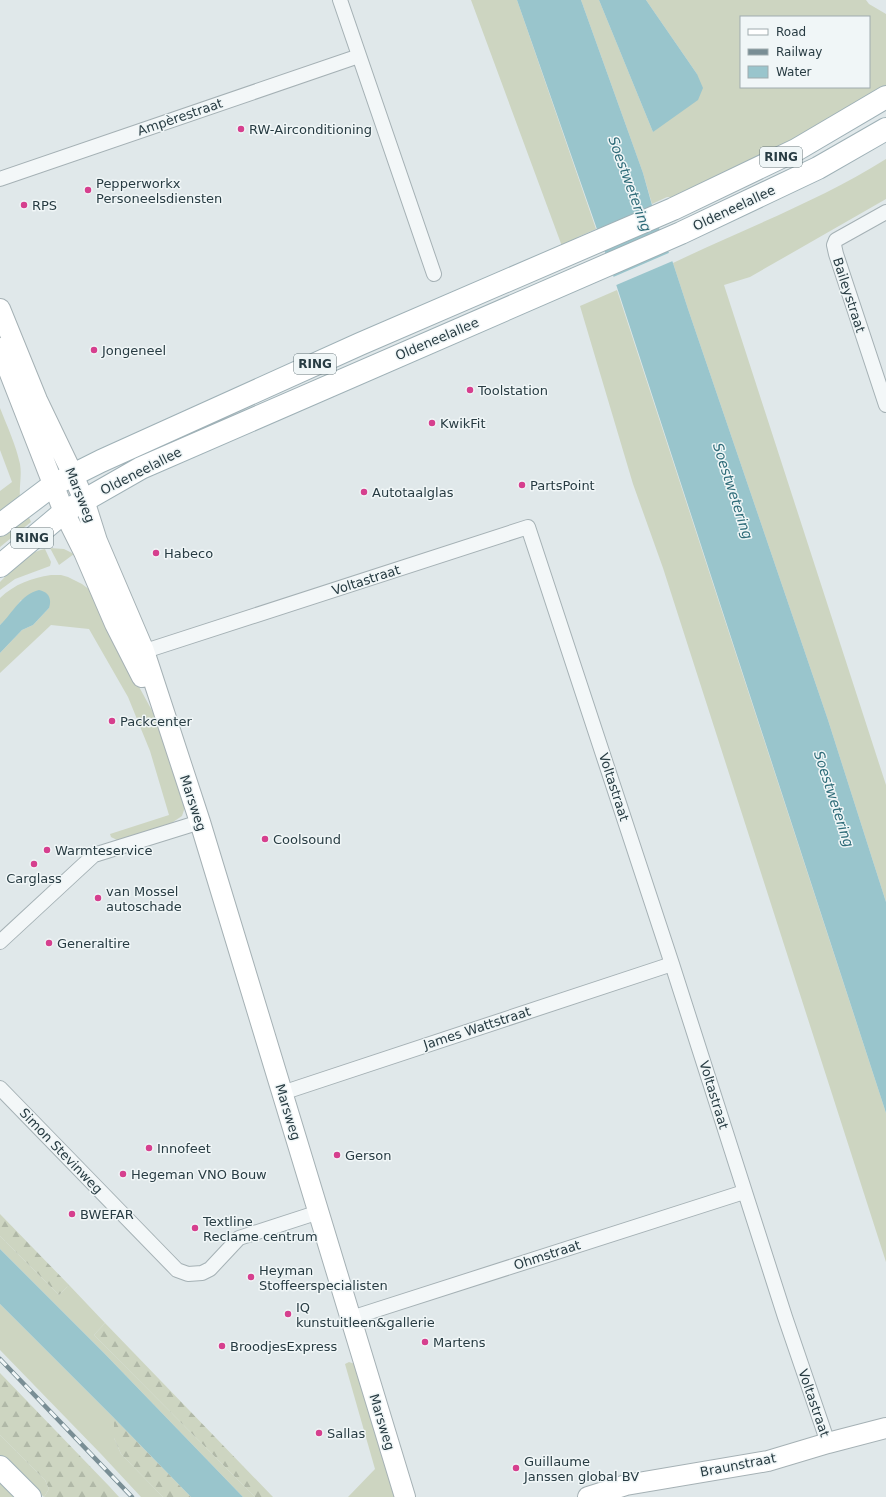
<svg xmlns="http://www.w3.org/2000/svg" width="886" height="1497" font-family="'DejaVu Sans',sans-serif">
	<defs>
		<pattern id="forest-firs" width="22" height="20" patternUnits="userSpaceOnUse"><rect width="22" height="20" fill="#cdd5c1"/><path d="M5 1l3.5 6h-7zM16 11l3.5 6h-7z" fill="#b0b8a7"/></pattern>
	</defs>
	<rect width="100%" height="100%" fill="#e0e8ea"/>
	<path fill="#cdd5c1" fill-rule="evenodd" d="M471 0H517L596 229 578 237 563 249Z
		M581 0H599L653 132 697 74 646 0H866L869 4 886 14V89L845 114 678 198 667 197 652 204 643 173ZM741 17H869V87H741Z
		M886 159V199L750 277 724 285 886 785V902L828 720 688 309 673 263C744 229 819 201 886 159Z
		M617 290 886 1113V1262L663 568 633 484 580 306Z
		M0 408C7 426 16 445 20 464 22 475 19 487 20 498L0 513V491L12 482 0 450Z
		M27 513 31 522 0 547V534Z
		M50 548 64 549 74 554 59 565Z
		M45 549 51 562 50 566 15 579 0 590V582C13 569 27 552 45 549Z
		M51 575H61L68 577 82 584 94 593 112 637 156 718 185 807 182 816 170 824 117 840 111 837 110 834 169 815 150 751 128 697 89 629 51 625 0 673V653L22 630 33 625 49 608 21 600 9 617 0 625V598C15 584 31 578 51 575Z
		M0 1236 59 1295 69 1285 105 1323 94 1335 255 1497H243L104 1353 0 1249Z
		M0 1304 114 1418V1438L121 1454 163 1497H141L101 1454 0 1350Z
		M349 1362 355 1364 396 1497H348L375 1469 345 1364Z
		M0 1435 45 1480 49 1489 44 1497 0 1456Z
		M0 1481 14 1497H0Z"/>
	<path fill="url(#forest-firs)" d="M0 1214 69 1285 59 1295 0 1236Z
		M105 1323 273 1497H255L94 1335Z
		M0 1373 109 1486 119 1497H44L49 1489 45 1480 0 1435Z
		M114 1418 191 1497H163L121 1454 114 1438Z"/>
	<path fill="#99c5cc" d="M517 0H581L643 173 657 223 673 263 688 309 828 720 886 902V1113L613 275Z
		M599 0H646L697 74 703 88 698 100 653 132Z
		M39 590C49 592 52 599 49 608L33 625 22 630 0 653V625C13 613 21 594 39 590Z
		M0 1249 104 1353 243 1497H191L114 1418 0 1304Z"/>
	<path fill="#e0e8ea" d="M671 252 675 260 614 286 611 278Z"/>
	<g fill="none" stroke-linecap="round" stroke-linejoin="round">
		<defs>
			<path id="street" d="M340 0 434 274
				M0 179 359 56
				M886 212 836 240 834 245 836 254 886 405
				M136 654 528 527 672 964 785 1317 828 1443
				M0 942 94 855 200 822
				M0 1088 177 1270 188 1274 202 1273 210 1269 239 1238 319 1212
				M282 1093 672 964
				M351 1318 744 1192"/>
			<path id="secondary" d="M0 309 37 400 73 475 84 500 97 541 144 651 200 822 405 1497
				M0 348 64 512 84 552 115 624 142 677
				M588 1497 626 1485 768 1461 828 1443 886 1428"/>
			<path id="primary" d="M0 525 53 485 101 461 360 344 673 209 796 150 886 97
				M0 566 64 512 141 468 681 233 818 168 886 129
				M0 1467 30 1497"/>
		</defs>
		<use href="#street" stroke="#a5b1b5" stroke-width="16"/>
		<use href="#secondary" stroke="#a5b1b5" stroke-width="22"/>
		<use href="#primary" stroke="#9fb1b7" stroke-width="24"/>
		<use href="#street" stroke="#f3f7f8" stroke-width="14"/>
		<use href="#secondary" stroke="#fff" stroke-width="20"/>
		<use href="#primary" stroke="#fff" stroke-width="22"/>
		<defs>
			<path id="rail" d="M0 1359 132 1497"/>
		</defs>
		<use href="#rail" stroke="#798e95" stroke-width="4.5"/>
		<use href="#rail" stroke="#f0f6f7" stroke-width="3" stroke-dasharray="9" stroke-linecap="butt"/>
	</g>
	<g fill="#d63f8e" stroke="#f0f6f7" stroke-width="1.5">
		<circle cx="241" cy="129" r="4"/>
		<circle cx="88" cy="190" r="4"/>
		<circle cx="24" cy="205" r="4"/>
		<circle cx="94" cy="350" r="4"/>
		<circle cx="470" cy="390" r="4"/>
		<circle cx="432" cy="423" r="4"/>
		<circle cx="522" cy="485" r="4"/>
		<circle cx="364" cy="492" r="4"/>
		<circle cx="156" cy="553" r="4"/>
		<circle cx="112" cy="721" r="4"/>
		<circle cx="265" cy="839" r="4"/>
		<circle cx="47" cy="850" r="4"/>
		<circle cx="34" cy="864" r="4"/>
		<circle cx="98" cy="898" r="4"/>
		<circle cx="49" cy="943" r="4"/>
		<circle cx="149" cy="1148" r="4"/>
		<circle cx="337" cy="1155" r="4"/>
		<circle cx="123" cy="1174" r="4"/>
		<circle cx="72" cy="1214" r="4"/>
		<circle cx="195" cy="1228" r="4"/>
		<circle cx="251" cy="1277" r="4"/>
		<circle cx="288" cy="1314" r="4"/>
		<circle cx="425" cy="1342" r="4"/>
		<circle cx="222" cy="1346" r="4"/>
		<circle cx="319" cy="1433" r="4"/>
		<circle cx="516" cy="1468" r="4"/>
	</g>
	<g text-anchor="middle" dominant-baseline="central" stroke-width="3" stroke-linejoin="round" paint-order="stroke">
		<g fill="#f0f6f7" stroke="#647479" stroke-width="1">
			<rect x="760" y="147" width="42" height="20" rx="3"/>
			<rect x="294" y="354" width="42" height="20" rx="3"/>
			<rect x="11" y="528" width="42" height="20" rx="3"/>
		</g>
		<g font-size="12" font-weight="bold" fill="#283c43">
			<text x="781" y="157">RING</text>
			<text x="315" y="364">RING</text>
			<text x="32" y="538">RING</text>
		</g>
		<g font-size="13" fill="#283c43" stroke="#f0f6f7">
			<text transform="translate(180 117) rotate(-19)">Ampèrestraat</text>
			<text transform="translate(734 208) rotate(-25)">Oldeneelallee</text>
			<text transform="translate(849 295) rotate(72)">Baileystraat</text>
			<text transform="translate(437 339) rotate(-23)">Oldeneelallee</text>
			<text transform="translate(141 471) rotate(-27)">Oldeneelallee</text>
			<text transform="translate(80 495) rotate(68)">Marsweg</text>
			<text transform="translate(366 580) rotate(-18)">Voltastraat</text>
			<text transform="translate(614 787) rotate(72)">Voltastraat</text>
			<text transform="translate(193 803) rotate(72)">Marsweg</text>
			<text transform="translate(477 1028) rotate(-18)">James Wattstraat</text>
			<text transform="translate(714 1095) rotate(73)">Voltastraat</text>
			<text transform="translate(288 1112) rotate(73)">Marsweg</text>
			<text transform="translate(61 1151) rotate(46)">Simon Stevinweg</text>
			<text transform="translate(547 1255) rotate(-18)">Ohmstraat</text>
			<text transform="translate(814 1403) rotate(71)">Voltastraat</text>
			<text transform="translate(382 1422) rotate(73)">Marsweg</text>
			<text transform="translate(738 1465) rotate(-11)">Braunstraat</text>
		</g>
		<g font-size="13" fill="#283c43" stroke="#f0f6f7" text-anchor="start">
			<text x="249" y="129">RW-Airconditioning</text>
			<text x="96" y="183">Pepperworkx<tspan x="96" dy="15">Personeelsdiensten</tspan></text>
			<text x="32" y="205">RPS</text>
			<text x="102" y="350">Jongeneel</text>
			<text x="478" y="390">Toolstation</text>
			<text x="440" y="423">KwikFit</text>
			<text x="530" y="485">PartsPoint</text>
			<text x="372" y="492">Autotaalglas</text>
			<text x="164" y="553">Habeco</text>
			<text x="120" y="721">Packcenter</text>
			<text x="273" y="839">Coolsound</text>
			<text x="55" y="850">Warmteservice</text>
			<text x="34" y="878" text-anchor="middle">Carglass</text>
			<text x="106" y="891">van Mossel<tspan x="106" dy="15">autoschade</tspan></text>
			<text x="57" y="943">Generaltire</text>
			<text x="157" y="1148">Innofeet</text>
			<text x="345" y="1155">Gerson</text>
			<text x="131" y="1174">Hegeman VNO Bouw</text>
			<text x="80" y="1214">BWEFAR</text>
			<text x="203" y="1221">Textline<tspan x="203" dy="15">Reclame centrum</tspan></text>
			<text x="259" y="1270">Heyman<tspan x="259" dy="15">Stoffeerspecialisten</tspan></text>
			<text x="296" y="1307">IQ<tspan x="296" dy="15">kunstuitleen&amp;gallerie</tspan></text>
			<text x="433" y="1342">Martens</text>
			<text x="230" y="1346">BroodjesExpress</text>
			<text x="327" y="1433">Sallas</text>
			<text x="524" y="1461">Guillaume<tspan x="524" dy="15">Janssen global BV</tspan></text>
		</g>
		<g font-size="14" font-style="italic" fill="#2f6c79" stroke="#f0f6f7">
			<text transform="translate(630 184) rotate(70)">Soestwetering</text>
			<text transform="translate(733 491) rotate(72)">Soestwetering</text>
			<text transform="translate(834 799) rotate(72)">Soestwetering</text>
		</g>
	</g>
	<rect x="740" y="16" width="130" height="72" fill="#f0f6f7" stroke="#a0acaf"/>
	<rect x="748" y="29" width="20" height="6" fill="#ffffff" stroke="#a0acaf"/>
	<text x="776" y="36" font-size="12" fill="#283c43">Road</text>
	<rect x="748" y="49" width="20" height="6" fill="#798e95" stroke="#a0acaf"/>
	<text x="776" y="56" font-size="12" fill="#283c43">Railway</text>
	<rect x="748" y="66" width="20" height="12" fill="#99c5cc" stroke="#a0acaf"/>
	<text x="776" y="76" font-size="12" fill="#283c43">Water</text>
</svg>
